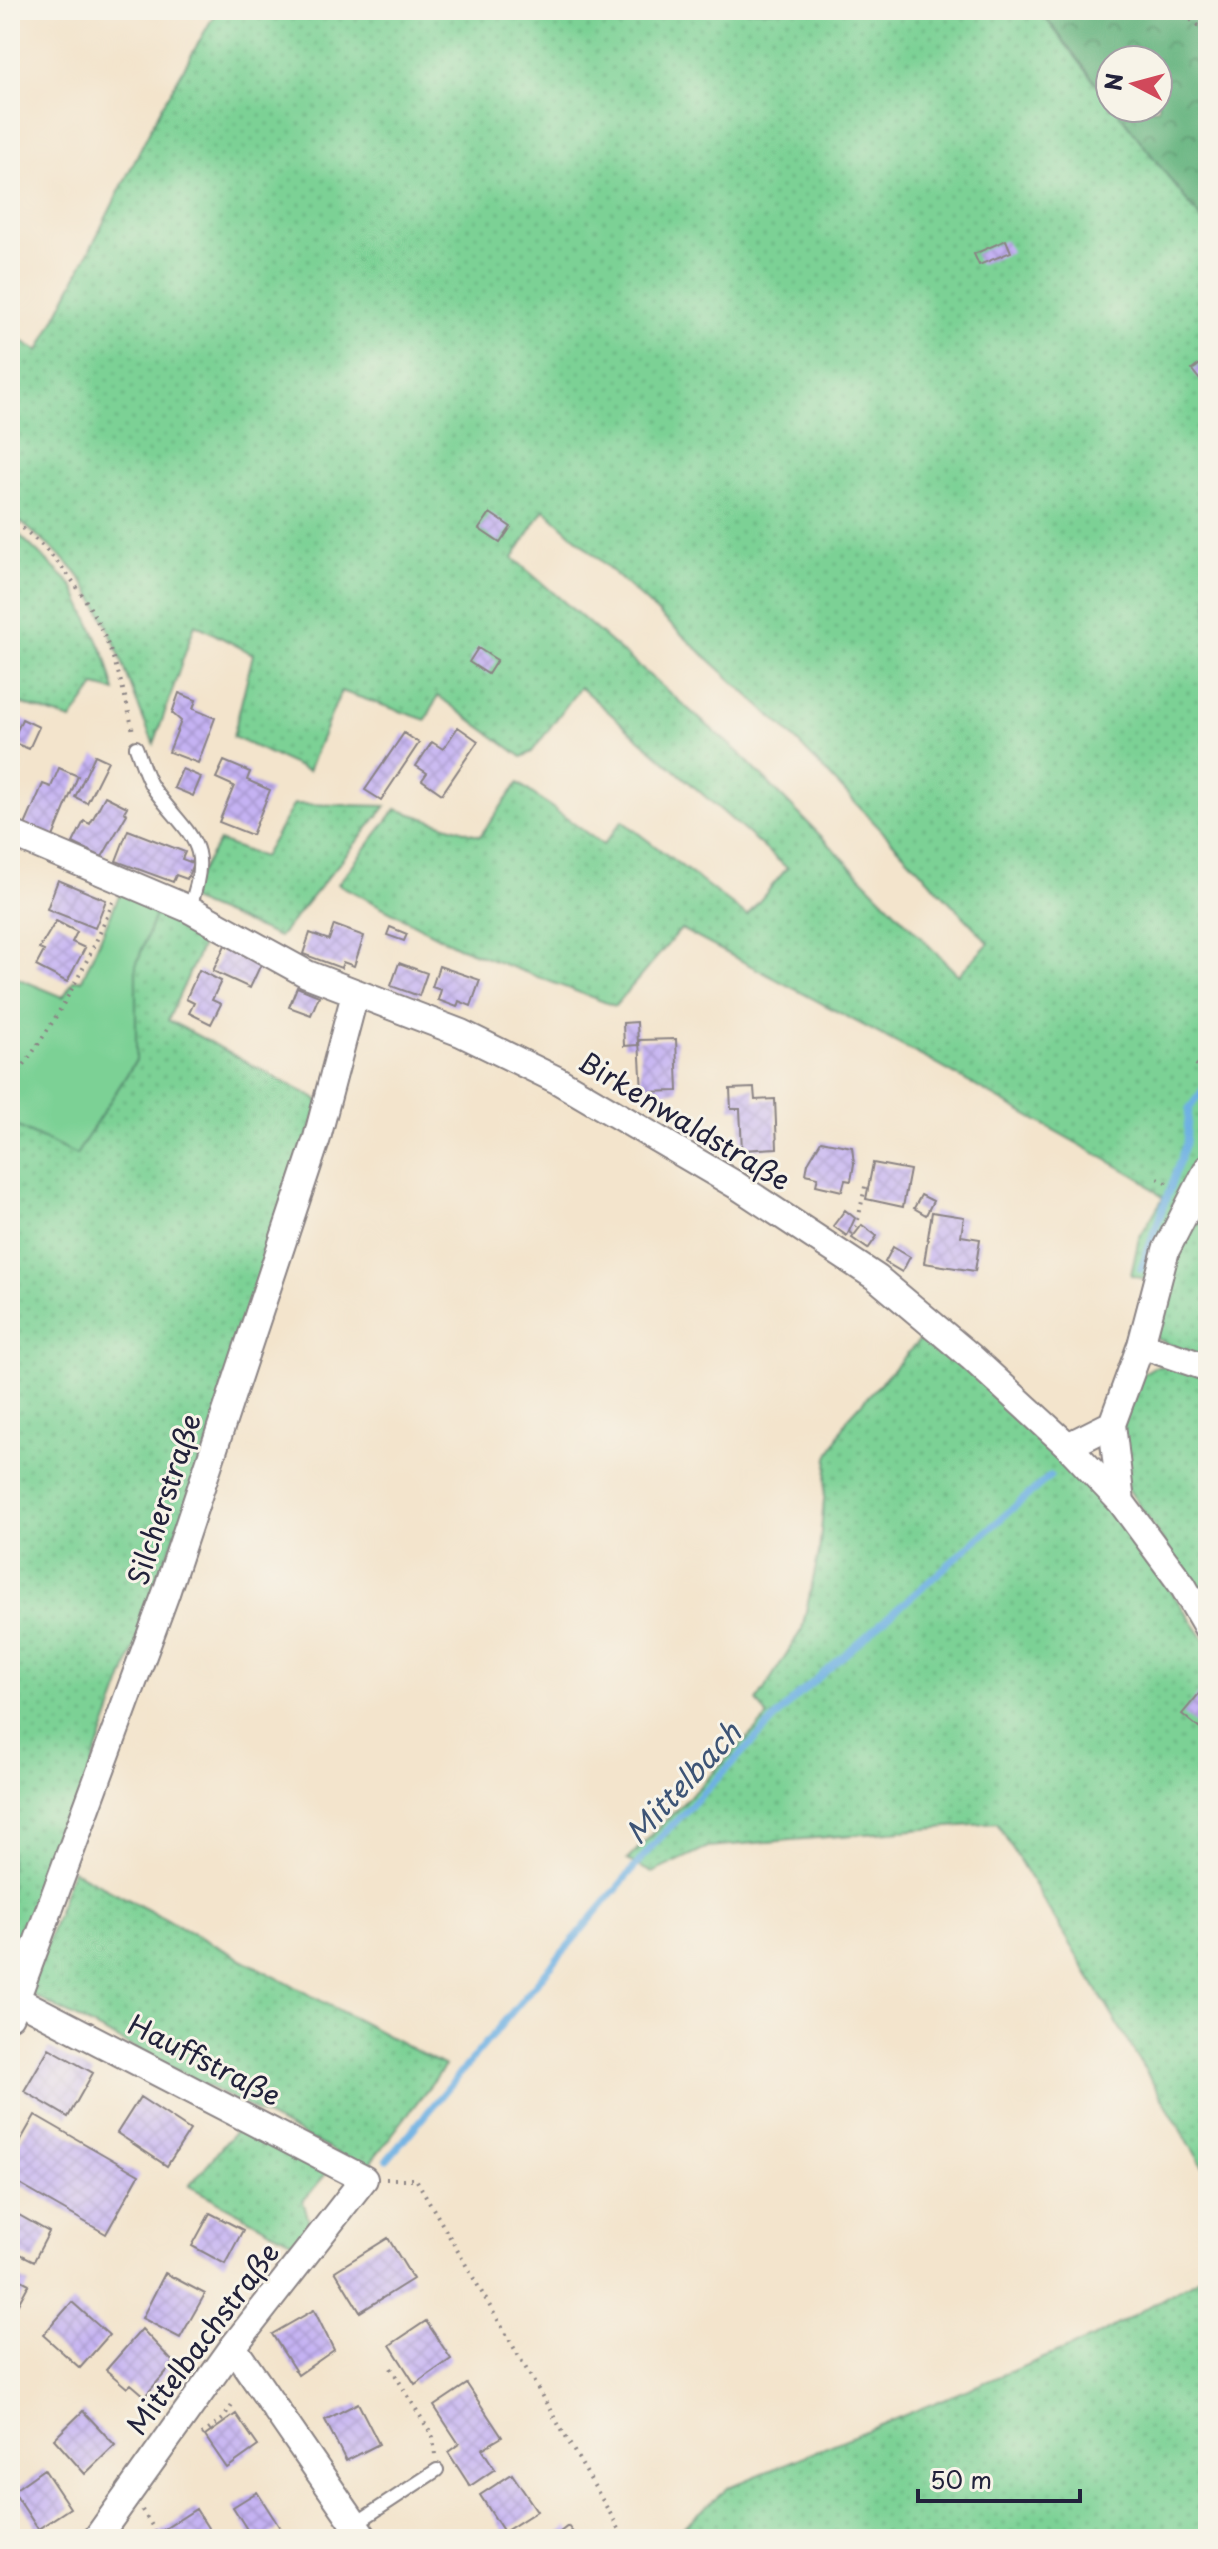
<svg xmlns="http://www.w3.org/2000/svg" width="1218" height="2549" font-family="'Playpen Sans',sans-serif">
	<defs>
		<pattern id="grass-dots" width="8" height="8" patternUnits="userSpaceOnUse" patternTransform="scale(2)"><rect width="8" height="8" fill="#7bd195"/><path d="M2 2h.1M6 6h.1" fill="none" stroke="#6ab381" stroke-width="1.8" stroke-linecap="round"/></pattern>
		<pattern id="forest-crowns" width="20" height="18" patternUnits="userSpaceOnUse" patternTransform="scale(2)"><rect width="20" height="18" fill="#64b37e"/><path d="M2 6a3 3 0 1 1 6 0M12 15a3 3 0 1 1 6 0" fill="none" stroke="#529168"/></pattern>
		<pattern id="building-cross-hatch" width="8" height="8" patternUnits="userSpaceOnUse" patternTransform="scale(2)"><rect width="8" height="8" fill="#c5b2f3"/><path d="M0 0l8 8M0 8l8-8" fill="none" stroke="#a999d1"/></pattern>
	</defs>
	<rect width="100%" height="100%" fill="#f7f3e8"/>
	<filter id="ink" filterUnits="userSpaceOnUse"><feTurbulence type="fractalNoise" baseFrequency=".0125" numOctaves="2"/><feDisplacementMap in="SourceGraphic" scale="16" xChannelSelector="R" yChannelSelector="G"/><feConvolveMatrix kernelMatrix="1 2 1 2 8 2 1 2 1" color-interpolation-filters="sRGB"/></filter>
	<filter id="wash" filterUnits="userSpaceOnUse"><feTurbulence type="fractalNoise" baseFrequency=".006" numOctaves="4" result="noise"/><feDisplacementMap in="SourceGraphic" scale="32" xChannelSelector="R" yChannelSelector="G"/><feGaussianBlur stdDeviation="1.8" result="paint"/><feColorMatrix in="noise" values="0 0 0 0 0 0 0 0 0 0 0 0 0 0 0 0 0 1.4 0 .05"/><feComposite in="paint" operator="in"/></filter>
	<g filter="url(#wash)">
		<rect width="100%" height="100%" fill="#f3e4cc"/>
		<path fill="url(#grass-dots)" stroke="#4e7a68" stroke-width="2" fill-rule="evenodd" d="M217 10H1039L1110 101V108H1115L1208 228V1154L1150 1281 1131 1275 1139 1238 1163 1198 1141 1179 927 1059 681 929 615 1006 458 947 338 884 396 809 480 836 518 783 603 845 622 821 747 916 787 868 580 687 532 752 522 757 438 696 426 720 341 691 308 771 233 737 253 654 195 624 154 744C129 691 111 609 70 566 52 547 30 530 10 513V334L39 351 160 110ZM544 509 784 728 989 943 958 975 737 751 513 558Z
			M10 526 73 586 106 658 115 691 95 686 71 720 10 700Z
			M294 804 386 806 279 937 185 898 219 841 263 857Z
			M157 909 208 932 168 1020 320 1101 199 1469 10 1992V1123L76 1154 136 1060V965Z
			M1208 1182V1361L1157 1339C1148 1294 1188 1223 1208 1182Z
			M929 1330 1047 1441 1117 1513 1208 1645V2175L997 1823 708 1847 652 1873 627 1860 768 1717 757 1701 802 1629 819 1553 828 1457 848 1418Z
			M1169 1366 1208 1377V1609L1127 1487 1122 1428 1139 1376 1154 1367Z
			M72 1870 445 2066 366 2168 30 1994Z
			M243 2122 330 2169 303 2201 311 2227 298 2245 189 2186Z
			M1208 2273V2539H669L729 2487 1095 2337Z"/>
		<path fill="url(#forest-crowns)" stroke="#436a5c" stroke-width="2" d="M1040 10H1208V228L1115 108H1158V60H1110V101Z"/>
		<path fill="#7bd195" stroke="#4e7a68" stroke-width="2" d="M121 891 157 909 136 965V1060L76 1155 10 1123V975L63 997 74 980H82Z"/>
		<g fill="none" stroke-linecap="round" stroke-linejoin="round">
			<path stroke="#6eb1e3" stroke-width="7" d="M1141 1269 1186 1143 1189 1109 1208 1083
				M387 2160 655 1843 795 1698 1050 1476"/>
		</g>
		<g id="blocks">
			<path fill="url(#building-cross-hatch)" d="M1006 240 1011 252 979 265 974 254Z
				M1208 358V374L1200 380 1192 370Z
				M490 513 511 527 500 543 479 529Z
				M478 648 497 660 488 674 469 662Z
				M179 693 196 700 193 709 215 718 198 763 169 752 181 721 172 713Z
				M22 719 39 727 29 749 12 742Z
				M458 727 478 741 442 794 422 780 427 773 416 766 432 742 443 749Z
				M404 733 419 743 381 800 365 790Z
				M95 755 108 761 87 803 75 797Z
				M224 761 250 772 247 780 270 790 252 835 219 822 234 786 216 778Z
				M59 768 78 776 53 837 25 825 43 784 51 787Z
				M182 769 201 777 193 796 174 788Z
				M105 796 127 807 124 812 127 814 102 857 73 843 84 821 90 824Z
				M128 830 185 852 182 859 193 863 187 879 176 875 173 882 116 861Z
				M58 880 106 900 95 928 47 909Z
				M56 921 77 932 72 942 85 948 67 982 36 966 44 951 39 949Z
				M334 925 364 936 354 966 343 962 341 968 303 954 310 933 329 940Z
				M390 927 407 934 404 941 387 935Z
				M225 945 262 962 250 988 213 971Z
				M399 963 427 973 419 996 391 986Z
				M439 966 480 980 471 1006 459 1001 457 1007 438 1000 441 990 432 987Z
				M199 970 221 981 212 1000 221 1004 211 1024 189 1013 194 1003 186 999Z
				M297 987 319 996 311 1015 289 1007Z
				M637 1022 638 1045 624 1046 623 1023Z
				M676 1039 678 1091 642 1092 639 1040Z
				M754 1088 755 1100 775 1099 777 1148 742 1150 740 1109H731L730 1089Z
				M821 1141 852 1147 854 1164 851 1181 845 1180 842 1191 816 1185 818 1177 806 1174 808 1163Z
				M873 1163 910 1170 903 1207 866 1199Z
				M921 1195 933 1201 926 1215 914 1208Z
				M845 1210 855 1218 847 1236 833 1226Z
				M932 1212 964 1217 961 1236 980 1239 975 1271 924 1263Z
				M862 1225 877 1236 868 1249 852 1238Z
				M893 1247 910 1257 902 1272 885 1262Z
				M1202 1690 1208 1696V1719L1200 1729 1182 1714Z
				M49 2048 93 2073 68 2117 24 2091Z
				M140 2097 190 2130 167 2166 117 2133Z
				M35 2115 139 2175 106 2234 10 2179V2159Z
				M10 2210 49 2232 34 2261 10 2249Z
				M210 2213 243 2230 225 2264 192 2246Z
				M388 2238 413 2279 360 2312 335 2271Z
				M165 2273 205 2294 180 2338 142 2318Z
				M10 2274 29 2284 10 2319Z
				M72 2302 109 2335 80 2368 43 2335Z
				M314 2310 334 2350 298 2375 272 2334Z
				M426 2321 451 2359 415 2384 390 2345Z
				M142 2329 174 2363 145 2396 131 2384 127 2388 106 2370Z
				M467 2384 502 2437 482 2449 495 2469 470 2486 448 2452 459 2444 434 2406Z
				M358 2403 379 2444 346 2461 325 2420Z
				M83 2411 115 2445 85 2474 54 2439Z
				M236 2414 258 2446 227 2468 205 2436Z
				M44 2469 70 2508 38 2529 13 2491Z
				M512 2474 537 2511 504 2532 480 2495Z
				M257 2492 280 2528 263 2539H253L233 2507Z
				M196 2509 215 2539H149Z
				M568 2526 578 2539H551Z"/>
		</g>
	</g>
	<g filter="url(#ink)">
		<use href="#blocks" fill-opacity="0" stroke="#8a8384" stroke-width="2"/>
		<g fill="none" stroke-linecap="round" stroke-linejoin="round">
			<defs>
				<path id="lane" d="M136 747C141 760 145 776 153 788 188 837 215 841 189 909
					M355 2524 437 2470"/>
				<path id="street" d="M10 833 189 909 307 974 461 1033 557 1080 736 1185 877 1278 971 1357 1068 1446 1121 1502 1183 1586 1208 1629
					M1141 1345 1208 1368
					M1068 1446 1112 1424
					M1121 1502 1112 1424 1141 1345 1166 1250 1208 1168
					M16 1999 364 2179 233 2347 96 2539
					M10 2016 166 1593 317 1138 355 994
					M233 2347 365 2539"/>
			</defs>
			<use href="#lane" stroke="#8a8384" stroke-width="16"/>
			<use href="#street" stroke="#8a8384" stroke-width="30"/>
			<path stroke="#8a8384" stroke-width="4" stroke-dasharray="2 6" stroke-linecap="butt" d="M1178 10 1208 33
				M10 518C84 575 115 641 133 732
				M1196 1064 1208 1075
				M10 1084C53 1027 86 969 113 902
				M1158 1178 1172 1186
				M851 1234 857 1225 866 1182
				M386 2179H416L625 2539
				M391 2368 433 2437 435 2455
				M202 2435 223 2419 233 2404
				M142 2510 156 2532"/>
			<use href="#lane" stroke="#fff" stroke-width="12"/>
			<use href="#street" stroke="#fff" stroke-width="26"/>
		</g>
	</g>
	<g text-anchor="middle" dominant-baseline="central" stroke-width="6" stroke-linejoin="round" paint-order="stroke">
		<g font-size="28" fill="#22223b" stroke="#f7f3e8">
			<text transform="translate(685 1120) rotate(31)">Birkenwaldstraße</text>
			<text transform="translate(163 1499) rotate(-72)">Silcherstraße</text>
			<text transform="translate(205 2059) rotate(27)">Hauffstraße</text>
			<text transform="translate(202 2338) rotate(-53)">Mittelbachstraße</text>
		</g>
		<g font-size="30" font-style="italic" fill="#3d5476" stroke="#f7f3e8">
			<text transform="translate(682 1782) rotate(-47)">Mittelbach</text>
		</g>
	</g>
	<rect width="1218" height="2549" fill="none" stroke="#f7f3e8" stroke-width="40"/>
	<g transform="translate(1134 84) rotate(276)"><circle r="38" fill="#f7f3e8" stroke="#a29fa3" stroke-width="2"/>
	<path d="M0-6L14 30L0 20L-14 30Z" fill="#d1495b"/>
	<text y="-12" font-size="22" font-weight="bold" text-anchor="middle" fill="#22223b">N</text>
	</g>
	<path d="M918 2489v12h162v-12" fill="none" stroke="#22223b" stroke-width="4"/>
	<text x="930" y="2489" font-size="24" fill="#22223b" stroke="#f7f3e8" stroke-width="6" paint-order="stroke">50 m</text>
</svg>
